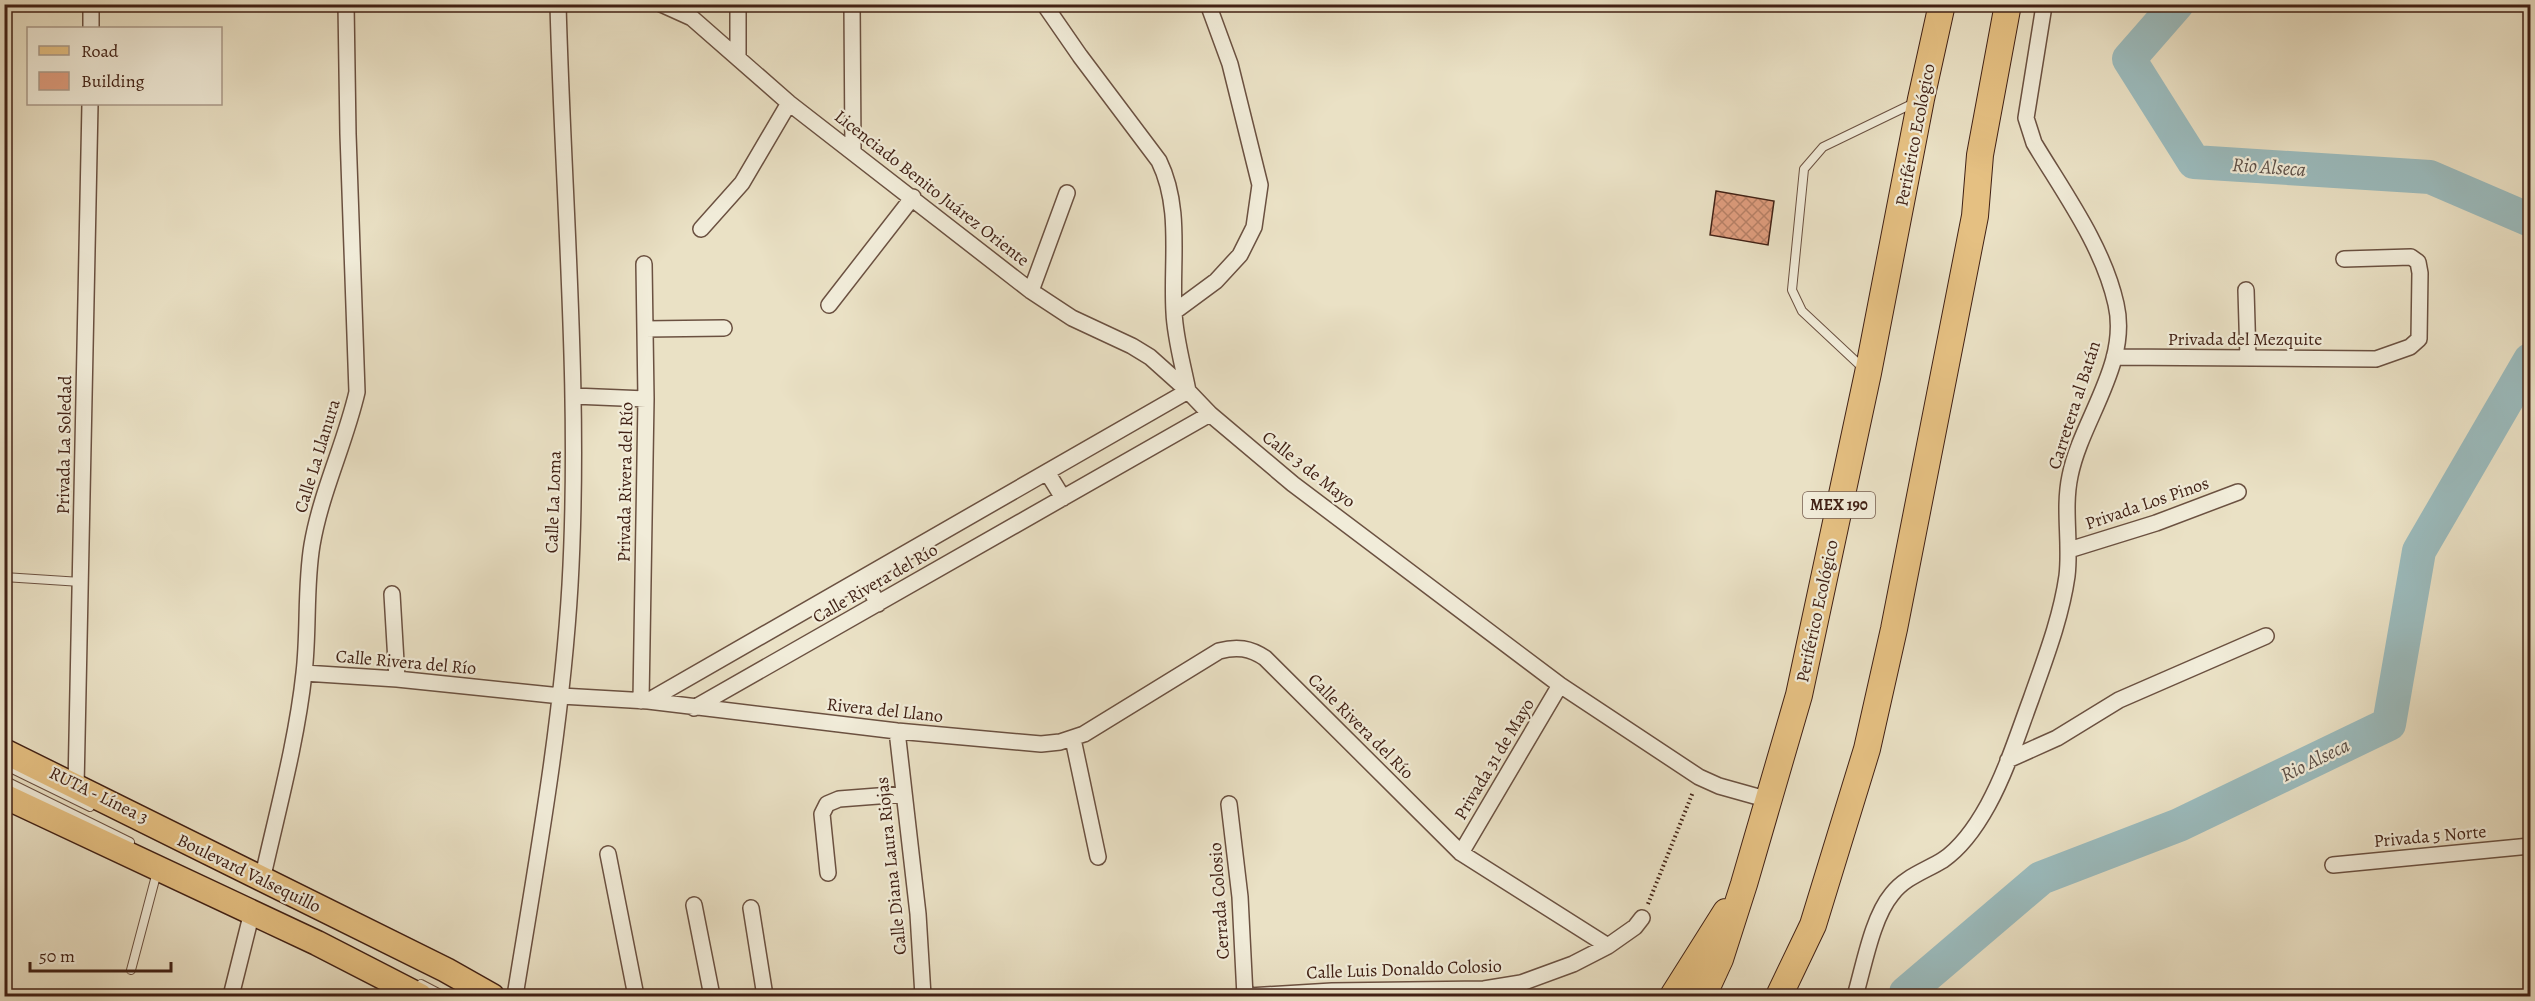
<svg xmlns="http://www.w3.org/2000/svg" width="2535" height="1001" font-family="Alegreya,serif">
	<defs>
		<pattern id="building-cross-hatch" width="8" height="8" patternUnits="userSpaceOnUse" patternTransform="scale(1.5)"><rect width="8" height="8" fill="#df9d7e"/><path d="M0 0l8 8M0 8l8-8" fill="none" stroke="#b68066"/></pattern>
	</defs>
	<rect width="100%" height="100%" fill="#eae1c5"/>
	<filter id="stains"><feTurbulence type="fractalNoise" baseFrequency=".00333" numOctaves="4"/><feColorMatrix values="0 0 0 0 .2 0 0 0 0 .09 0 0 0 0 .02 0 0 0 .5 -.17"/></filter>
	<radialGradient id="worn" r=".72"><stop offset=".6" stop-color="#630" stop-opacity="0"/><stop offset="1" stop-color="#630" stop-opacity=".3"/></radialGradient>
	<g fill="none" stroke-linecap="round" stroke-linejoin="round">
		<path stroke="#9bbbbd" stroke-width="34" d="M2177 4 2129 59 2194 162 2430 177 2530 220
			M1906 996V993L2041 878 2179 825 2389 724 2419 551 2530 360"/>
	</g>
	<path fill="url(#building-cross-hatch)" stroke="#412115" stroke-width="1.5" d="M1716 191 1774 201 1768 245 1710 235Z"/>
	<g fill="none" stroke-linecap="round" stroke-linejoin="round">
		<defs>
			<path id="service" d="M1864 369 1802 311 1792 290 1804 169 1823 147 1914 103
				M4 577 81 582
				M4 765 90 807
				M4 780 130 842
				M131 970 157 872
				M421 984 444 996"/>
			<path id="minor" d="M661 4 692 18 789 103 1031 291 1072 318 1132 346 1150 357 1188 391 1210 414 1293 484 1560 685 1699 777 1719 786 1769 800
				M738 4V57
				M852 4 853 151
				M1044 4 1080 56 1159 161C1182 208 1171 261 1174 312 1175 338 1183 365 1188 391
				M91 28V4
				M701 229 742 183 789 103
				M2246 290 2248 358
				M1031 291 1067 193
				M829 305 913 197
				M1174 312 1216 281 1240 255 1254 227 1260 185 1230 64 1208 4
				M645 329 724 328
				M2114 357 2376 359 2410 347 2419 339 2420 273 2418 262 2411 257 2344 259
				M574 396 646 399
				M1047 472 1063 498
				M2069 550 2156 523 2238 492
				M864 578 878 604
				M392 594 397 679
				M304 673 397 679 561 696 648 701 897 731 1041 744 1060 742 1084 734 1219 651C1237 646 1250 648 1265 658L1461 853 1608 946
				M641 701 646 399 644 264
				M648 701 1188 391
				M694 708 1210 414
				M897 731 918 914 923 996
				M1073 739 1098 857
				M2008 760 2057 738 2119 700 2266 636
				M76 787 90 104
				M1229 804 1240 897 1245 996
				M1461 853 1560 685
				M608 854 636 996
				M2333 865 2530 846
				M828 873 822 814 827 804 839 799 904 794
				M262 880C277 813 297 740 304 673 309 631 305 587 312 545 321 492 345 444 357 392L348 134 346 4
				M694 905 712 996
				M751 908 765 996
				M231 996 252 912
				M515 996C537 860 562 723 570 585 581 391 563 198 558 4
				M1249 996 1332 991 1484 989 1521 983 1573 964 1608 946 1635 927 1642 918
				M1855 996C1864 966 1872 918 1892 894 1905 877 1925 871 1943 860 1962 847 1977 825 1988 805 2006 772 2018 734 2031 699 2045 659 2061 618 2067 576 2071 543 2063 509 2070 476 2081 420 2130 364 2116 304 2103 246 2064 193 2034 143L2026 118 2043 12 2041 4"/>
			<path id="primary" d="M4 751 446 970 492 996
				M4 796 317 943 420 996"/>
			<path id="trunk" d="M1673 996 1726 912
				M1703 996 1720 959 1744 884 1799 695 1868 373 1921 99 1942 4
				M1779 996 1813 925 1867 749 1894 629 1975 216 1980 155 2008 4"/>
		</defs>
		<use href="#service" stroke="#6b5141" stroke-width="10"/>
		<use href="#minor" stroke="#6b5141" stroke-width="18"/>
		<use href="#primary" stroke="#412115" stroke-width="27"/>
		<use href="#trunk" stroke="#412115" stroke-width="28"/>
		<path stroke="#412115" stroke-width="4" stroke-dasharray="1.5 3" stroke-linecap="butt" d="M1648 904 1693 792"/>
		<use href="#service" stroke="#f1ecd9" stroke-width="8"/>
		<use href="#minor" stroke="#f1ecd9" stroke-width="15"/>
		<use href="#primary" stroke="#e5c082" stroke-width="24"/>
		<use href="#trunk" stroke="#e5c082" stroke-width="26"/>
	</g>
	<g text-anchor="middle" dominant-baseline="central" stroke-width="4.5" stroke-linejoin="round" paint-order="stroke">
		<rect fill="#f1ecd9" stroke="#765e50" stroke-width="1.5" x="1803" y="492" width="72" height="26" rx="4.5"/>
		<g font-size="16" font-weight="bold" fill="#412115">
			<text x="1839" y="505">MEX 190</text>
		</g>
		<g font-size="18" fill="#412115" stroke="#f1ecd9">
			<text transform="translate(1915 135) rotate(-79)">Periférico Ecológico</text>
			<text transform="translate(932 188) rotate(38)">Licenciado Benito Juárez Oriente</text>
			<text x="2245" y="339">Privada del Mezquite</text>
			<text transform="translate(2074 405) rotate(-72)">Carretera al Batán</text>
			<text transform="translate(64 445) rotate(-89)">Privada La Soledad</text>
			<text transform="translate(317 456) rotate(-73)">Calle La Llanura</text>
			<text transform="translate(1309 469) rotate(38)">Calle 3 de Mayo</text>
			<text transform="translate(625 482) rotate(-89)">Privada Rivera del Río</text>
			<text transform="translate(553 502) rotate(-88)">Calle La Loma</text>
			<text transform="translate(2147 503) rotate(-19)">Privada Los Pinos</text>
			<text transform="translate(875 583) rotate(-30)">Calle Rivera del Río</text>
			<text transform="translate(1817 611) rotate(-78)">Periférico Ecológico</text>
			<text transform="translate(406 662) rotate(5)">Calle Rivera del Río</text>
			<text transform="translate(885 710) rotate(6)">Rivera del Llano</text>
			<text transform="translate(1361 726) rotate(45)">Calle Rivera del Río</text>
			<text transform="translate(1494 759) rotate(-59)">Privada 31 de Mayo</text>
			<text transform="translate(99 795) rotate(26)">RUTA - Línea 3</text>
			<text transform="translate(2430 836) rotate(-5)">Privada 5 Norte</text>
			<text transform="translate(891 866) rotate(-96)">Calle Diana Laura Riojas</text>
			<text transform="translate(249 873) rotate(26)">Boulevard Valsequillo</text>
			<text transform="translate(1219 901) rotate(-94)">Cerrada Colosio</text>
			<text transform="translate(1404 969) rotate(-2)">Calle Luis Donaldo Colosio</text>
		</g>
		<g font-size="20" font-style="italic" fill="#5c4f47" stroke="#f1ecd9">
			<text transform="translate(2269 167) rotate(4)">Rio Alseca</text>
			<text transform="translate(2315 760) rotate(-26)">Rio Alseca</text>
		</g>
	</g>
	<rect width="2535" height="1001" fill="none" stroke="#eae1c5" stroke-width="24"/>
	<rect x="6" y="6" width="2523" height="989" fill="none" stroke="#412115" stroke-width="3"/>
	<rect x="12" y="12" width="2511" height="977" fill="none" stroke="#412115" stroke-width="1.5"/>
	<rect x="27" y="27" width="195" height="78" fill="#f1ecd9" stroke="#ab9b8b" stroke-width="1.5"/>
	<rect x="39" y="46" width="30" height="9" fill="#e5c082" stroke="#ab9b8b" stroke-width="1.5"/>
	<text x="81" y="57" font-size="18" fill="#412115">Road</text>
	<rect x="39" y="72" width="30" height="18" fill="#df9d7e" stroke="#ab9b8b" stroke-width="1.5"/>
	<text x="81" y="87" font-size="18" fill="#412115">Building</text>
	<path d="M30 962v9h141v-9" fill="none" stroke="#412115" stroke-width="3"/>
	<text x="39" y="962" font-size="18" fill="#412115" stroke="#f1ecd9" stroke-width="4.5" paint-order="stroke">50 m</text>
	<rect width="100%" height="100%" filter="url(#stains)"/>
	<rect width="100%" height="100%" fill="url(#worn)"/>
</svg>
